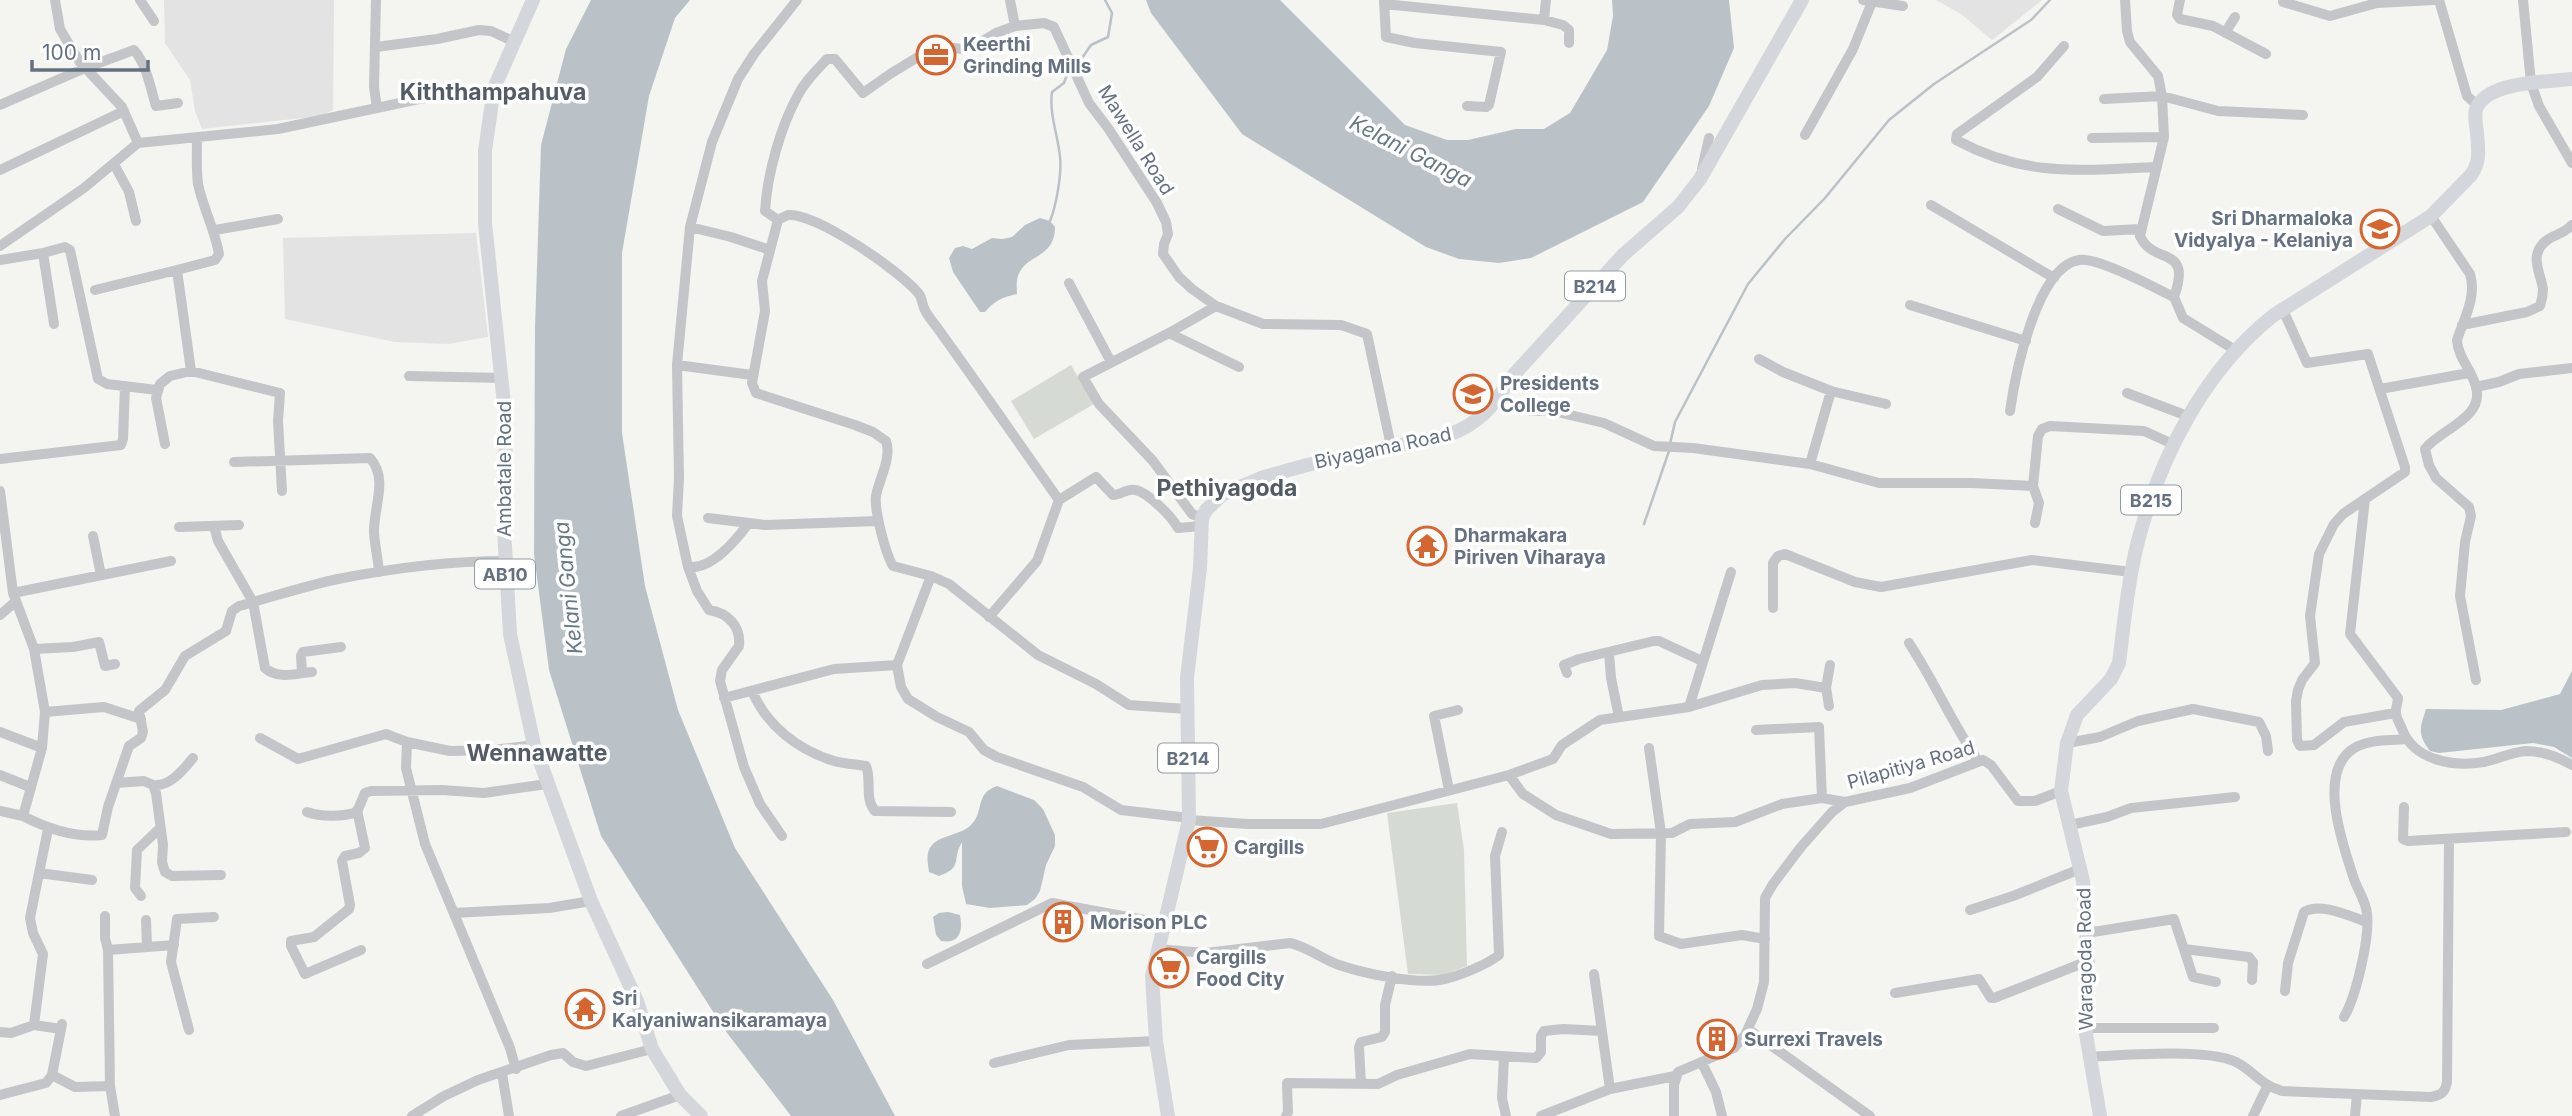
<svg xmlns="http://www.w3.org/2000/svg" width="2572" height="1116" font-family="Inter,sans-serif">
	<rect width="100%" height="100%" fill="#f4f4f1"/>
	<path fill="#e2e3e2" d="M164 0H334L333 110 321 116 202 129 195 111 190 80 165 43Z
		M1936 0H2042L1992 40 1961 14Z
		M476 233 488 337 448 344 395 342 285 319 283 238Z"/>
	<path fill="#d5dbd2" d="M1071 365 1094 404 1034 439 1011 401Z
		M1457 803 1464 850 1467 966 1444 975 1408 974 1387 813Z"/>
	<path fill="#bac2c8" d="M591 0H690L675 18 649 96 622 253V433L645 586 678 710 735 848 833 1000 895 1116H791L724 1029 601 836 549 670 534 554 535 328 541 145 566 49Z
		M1146 0H1280L1405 125 1447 140H1468L1516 129H1544L1570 113 1607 50 1613 16 1612 0H1729L1734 48 1709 106 1643 202 1531 258 1499 263 1459 259 1426 247 1242 134 1151 13Z
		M1040 218 1050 221 1055 227C1055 259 1025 254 1018 276 1016 282 1017 289 1017 294 1003 297 994 301 985 312H980L953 272 949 258 955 248 963 246 972 249 992 238 1002 239 1012 237 1025 225Z
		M2572 671V758L2554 747 2533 743 2439 753 2430 751C2417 734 2420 728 2426 709L2501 710 2560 694Z
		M997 786 1034 800 1043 809 1055 835V846L1046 865 1040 891 1035 899 1027 905 990 908 966 904 962 886V842C951 860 964 867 939 876L929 872C928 863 925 853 932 845 941 835 961 835 971 825 985 811 974 794 997 786Z
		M948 912 960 915C963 931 960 944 941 941L936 935 933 917 939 913Z"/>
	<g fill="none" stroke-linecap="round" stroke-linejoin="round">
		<path stroke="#bac2c8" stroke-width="2.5" d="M1073 64 1082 58 1091 45 1108 37 1112 13 1105 0
			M1050 221C1056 207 1062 173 1060 157 1058 135 1049 114 1052 92L1064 83 1069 69
			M1670 444 1675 422 1748 284 1785 239 1825 198 1889 120 1934 84 2031 20 2050 0
			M1644 524 1669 451"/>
		<path stroke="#c3c5c9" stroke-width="10" d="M55 0 60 29 79 61 122 107 138 143
			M140 0 154 21
			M376 0 374 87 377 108
			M1010 0 1015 26
			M1384 0 1386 37 1415 43 1501 52 1489 105 1486 107 1467 106
			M1863 0 1903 6
			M2125 0 2127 31 2130 42 2158 76 2162 96 2164 137 2140 236C2153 266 2193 244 2174 297L2183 318 2235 350
			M2180 0 2177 15 2180 19 2213 26 2266 54
			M2439 0 2467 96 2477 105
			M2523 0 2531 83 2539 106 2572 163
			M2283 2 2330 16 2377 3 2434 0
			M1384 4 1544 20 1563 25 1569 30V43
			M1544 20 1546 0
			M2225 33 2235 17
			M2064 46 2037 77 1957 134 1956 140C2027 178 2079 170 2157 167
			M376 47 437 39 479 30 491 31 513 41
			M2104 99 2162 96 2218 111 2303 115
			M0 105 85 68 134 50C147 65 150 87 156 106L178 103
			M1805 135 1853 49 1872 2
			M2092 138 2164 137
			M114 164 129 192 136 221
			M1702 169 1709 138
			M0 170 124 111
			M1931 205 2054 278
			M2058 209 2103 231 2140 229
			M2431 216 2470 274C2477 296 2464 319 2457 340 2458 358 2472 370 2476 387 2485 418 2439 430 2425 449L2429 465 2436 478 2469 507 2471 516 2465 542 2460 596 2476 680
			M778 220 762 281 765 311 752 383 756 393 855 425 873 432 886 441C892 458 879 479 876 496 874 510 886 555 893 566L931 576 949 584 1038 655 1096 684 1129 705 1187 709
			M690 227 731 237 770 250
			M215 230 278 219
			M0 246 84 188 138 143 278 129 419 99 494 88
			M43 253 65 247 70 250 98 379 107 384 157 390
			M0 260 43 253 54 324
			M1069 283 1111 362
			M95 290 177 270
			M1910 305 2026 341
			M2283 310 2307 363 2368 354 2405 467V472L2365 499 2350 634 2398 698C2398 703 2395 709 2396 713 2396 718 2400 724 2402 729 2414 761 2454 767 2484 762 2498 759 2512 752 2526 751 2542 751 2558 757 2572 765
			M2462 325 2527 312 2540 306C2542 300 2543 295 2543 289 2541 275 2531 259 2541 246 2551 233 2561 237 2572 225
			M1169 333 1239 367
			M1759 359 1783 372 1831 391 1810 464
			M677 365 752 375
			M191 371 177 270 215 260 219 254C215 230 203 208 198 184 196 169 197 153 197 138
			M409 376 503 378
			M2476 387 2499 382 2519 374 2572 368
			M2380 389 2469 373
			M1831 391 1886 404
			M2127 393 2190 417
			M1498 398 1529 411H1553L1604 423 1654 446 1693 448 1810 464 1879 483H1972L2033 486
			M2010 411C2015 376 2036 267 2079 260 2098 257 2155 288 2174 297
			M165 444 156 398 160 384 170 376 191 371 280 393 278 421 282 491
			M0 459 121 445 123 439 125 386
			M234 462 370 458C389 479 373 508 374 533 375 546 378 559 379 572
			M0 491 13 593 34 649 73 647 99 642 105 666 115 664
			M2365 499 2343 514 2334 524 2319 554 2310 616 2315 663 2302 680 2298 690 2296 701 2297 740 2300 746 2314 745 2344 722 2395 713
			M1059 500C1018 442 978 384 936 326 932 321 927 315 924 308 922 303 922 298 919 294 902 272 815 212 788 215 786 216 779 219 778 220L765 211C767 176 780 128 797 97 804 82 816 71 827 59H835L863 93 890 74 936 46 962 49 976 45 996 33 1015 26 1044 23 1054 27 1089 103 1108 128 1157 203 1166 222 1168 234 1164 244 1163 254 1179 277 1192 289 1216 306 1263 324 1341 325 1367 334 1391 446
			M708 518 765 525 878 521
			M1202 518 1192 514 1153 461 1099 404 1083 377 1169 333 1216 306
			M2035 523 2039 503 2033 486 2038 436 2042 429 2050 426 2144 431 2175 445
			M214 526 218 541 253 602 265 668C278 680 297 673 312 672
			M179 527 239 525
			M93 536 101 575
			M688 567C712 570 736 540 749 523
			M13 593 171 561
			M1773 608V563L1778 556 1785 554 1855 582 1881 587 2032 560 2131 572
			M0 615 15 602
			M989 617 1037 561 1059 500 1096 477 1113 495C1121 495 1127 488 1135 490 1148 492 1172 517 1178 528L1201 526
			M1909 643C1934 681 1952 723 1978 761
			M1609 653 1611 678 1619 717
			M897 665 901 687 908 699 937 717 969 732 984 750 997 757 1083 787 1121 810 1189 818
			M302 673 301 656 303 652 341 647
			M1567 673 1564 665 1579 659 1654 641H1659L1702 661
			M752 691C767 726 798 750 834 761 844 764 856 764 866 766 872 780 864 799 875 811L951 812
			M724 698 834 669 897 665 931 576
			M1829 706 1826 688 1830 665
			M1689 707 1731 572
			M45 712 104 707 141 719
			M1756 730 1819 727 1822 798
			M0 732 42 748 45 712 34 649
			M260 738 298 759 386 734 407 742 450 751 493 750 534 745
			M407 742 406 768 425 844 510 1048 516 1069
			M2067 743 2100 737 2138 721 2193 709 2259 722 2266 736 2268 751
			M1649 748 1661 833 1659 936 1681 944 1742 935 1765 939
			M0 775 30 787
			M1509 775 1523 794 1556 815 1611 834 1672 833 1690 824 1735 822 1782 804 1822 798 1845 802
			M116 783 144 781 153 785 156 793 163 845 162 862 165 872 172 876 221 875
			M153 785C170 787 183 770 193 758
			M1449 790 1434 716 1458 710
			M2404 807 2403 839 2408 841 2566 832
			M357 810 365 848 359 853 345 856 342 861 350 905 349 909 314 937 291 941V946L305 974 361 950
			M0 811 23 816 42 748
			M307 812C320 817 343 817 357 812L365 793 371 791 442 790 484 793 547 784
			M23 816C48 829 74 838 102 835L108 807 129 746 141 738 143 732 139 711 165 690 185 656 226 631 232 611 239 606C272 597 305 586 338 579 393 568 449 561 505 561
			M1189 820 1248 824H1321L1509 775 1553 759 1562 745 1600 720 1689 707 1762 685 1795 683 1826 688
			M2070 825 2107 817 2131 808 2235 797
			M48 829 39 873 92 880
			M782 836 760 804 744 767 720 681 722 670 739 646C741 626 728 613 709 610L697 591 688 567 677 516 679 478 677 365 690 227 712 142 738 79 754 54 797 0
			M39 873 30 918 33 933 43 954 34 1025 61 1029
			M141 896 135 888 137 850 160 828
			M1970 910 2013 896 2080 869
			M454 913 549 908 591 901
			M105 916V938L108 950 174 945
			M146 920 147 947
			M2087 933 2174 919 2193 977 2216 982
			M1157 949 1206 953 1290 943C1308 947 1322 959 1339 965 1366 974 1417 985 1445 979 1459 976 1488 964 1499 955L1495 856 1502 832
			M2184 949 2249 957 2253 962 2252 980
			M108 950 110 1086 115 1116
			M927 964 1052 903 1166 924
			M1594 974 1610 1089
			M2285 991 2288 963 2304 912C2321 902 2349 916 2367 922
			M1895 993 1979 979 1991 998H1994L2088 961
			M2344 1017C2356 997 2370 937 2367 914 2366 901 2358 891 2354 879 2343 845 2314 767 2358 746 2374 739 2389 741 2406 739
			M2085 1028H2214
			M1748 1029 1870 1116
			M189 1030 171 962 177 919 214 917
			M0 1032 11 1033 34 1025
			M1504 1057 1502 1098 1506 1116
			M2089 1057C2123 1055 2208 1048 2236 1062 2255 1072 2259 1084 2282 1091L2431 1097C2441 1095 2445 1093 2447 1082L2449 839
			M994 1063 1069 1045 1156 1041
			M1702 1063 1716 1092 1722 1116
			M502 1073 509 1116
			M52 1075 75 1087 110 1086
			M1361 1084 1359 1047 1361 1042 1382 1037 1385 1032V1005L1392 976
			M0 1095 46 1083 52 1075 62 1024
			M412 1116 444 1096 478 1080 551 1055 563 1053 573 1062 586 1066 652 1049
			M621 1116 680 1095
			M1286 1116 1288 1112 1287 1083 1378 1084 1397 1075 1470 1054 1536 1058 1541 1052V1036L1544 1031 1563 1029 1602 1031
			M1541 1116 1610 1089 1675 1076
			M1674 1116V1085L1678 1072 1734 1048 1745 1035 1757 1009 1764 982 1765 898 1773 884 1801 847 1832 812 1845 802 1910 788 1983 760 1991 765 2018 801H2035L2061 791
			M2253 1116 2267 1087
			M2355 1116 2357 1094"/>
		<path stroke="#d3d7db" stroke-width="14" d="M533 0 494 88 485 151V223L506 423 504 529 510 634 534 745 591 901 637 1001 652 1049 680 1095 701 1116
			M1168 1116 1156 1041 1152 976 1189 820 1187 678 1200 568 1202 518 1206 510 1223 494 1264 477 1307 465 1448 435C1479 424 1494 406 1510 379L1623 255 1678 207 1700 179 1802 0
			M2100 1116 2085 1028 2088 961 2083 881 2061 791 2067 743 2077 715 2111 679 2119 663C2124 623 2128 581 2138 541 2160 457 2205 369 2274 315L2431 216 2471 175C2481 161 2478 149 2477 132 2476 125 2473 112 2478 105 2493 81 2547 82 2572 79"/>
	</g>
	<defs>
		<symbol id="office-ring" viewBox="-11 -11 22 22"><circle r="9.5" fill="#fff" stroke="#d6662f" stroke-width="1.5"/><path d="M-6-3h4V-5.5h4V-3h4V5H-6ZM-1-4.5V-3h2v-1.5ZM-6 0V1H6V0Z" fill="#d6662f"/></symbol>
		<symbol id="school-ring" viewBox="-11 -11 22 22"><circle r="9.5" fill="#fff" stroke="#d6662f" stroke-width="1.5"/><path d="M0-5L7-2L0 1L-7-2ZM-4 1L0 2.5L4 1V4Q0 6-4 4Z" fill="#d6662f"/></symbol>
		<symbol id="temple-ring" viewBox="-11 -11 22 22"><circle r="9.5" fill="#fff" stroke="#d6662f" stroke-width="1.5"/><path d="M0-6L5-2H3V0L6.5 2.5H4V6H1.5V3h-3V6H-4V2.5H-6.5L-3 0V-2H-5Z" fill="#d6662f"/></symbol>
		<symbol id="supermarket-ring" viewBox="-11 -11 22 22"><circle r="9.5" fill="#fff" stroke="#d6662f" stroke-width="1.5"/><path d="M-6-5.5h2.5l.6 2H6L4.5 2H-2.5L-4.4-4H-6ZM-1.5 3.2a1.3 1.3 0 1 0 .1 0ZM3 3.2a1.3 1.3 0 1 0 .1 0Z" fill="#d6662f"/></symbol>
		<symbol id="building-ring" viewBox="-11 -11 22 22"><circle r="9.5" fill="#fff" stroke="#d6662f" stroke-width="1.5"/><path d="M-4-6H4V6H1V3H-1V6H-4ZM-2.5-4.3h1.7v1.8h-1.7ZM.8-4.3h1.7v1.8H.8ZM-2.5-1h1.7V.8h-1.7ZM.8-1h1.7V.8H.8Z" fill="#d6662f"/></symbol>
	</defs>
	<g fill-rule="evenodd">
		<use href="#office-ring" x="914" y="33" width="44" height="44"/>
		<use href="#school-ring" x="2358" y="207" width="44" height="44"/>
		<use href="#school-ring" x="1451" y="372" width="44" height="44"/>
		<use href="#temple-ring" x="1405" y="524" width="44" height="44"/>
		<use href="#supermarket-ring" x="1185" y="825" width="44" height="44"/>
		<use href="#building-ring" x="1041" y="900" width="44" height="44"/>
		<use href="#supermarket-ring" x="1147" y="946" width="44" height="44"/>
		<use href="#temple-ring" x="563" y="987" width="44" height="44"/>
		<use href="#building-ring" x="1695" y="1017" width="44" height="44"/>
	</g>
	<g text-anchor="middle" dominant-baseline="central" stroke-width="7" stroke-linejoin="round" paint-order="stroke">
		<g fill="#fff" stroke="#939ca6" stroke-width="2">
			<rect x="1565" y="271.5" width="60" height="29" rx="5"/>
			<rect x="2121" y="485.5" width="60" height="29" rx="5"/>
			<rect x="475" y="559.5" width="60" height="29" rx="5"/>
			<rect x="1158" y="743.5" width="60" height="29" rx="5"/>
		</g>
		<g font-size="18" font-weight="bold" fill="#657180">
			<text x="1595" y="286">B214</text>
			<text x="2151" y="500">B215</text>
			<text x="505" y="574">AB10</text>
			<text x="1188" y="758">B214</text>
		</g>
		<g font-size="19" font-weight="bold" fill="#657180" stroke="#fff" text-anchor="start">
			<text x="963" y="44">Keerthi<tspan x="963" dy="22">Grinding Mills</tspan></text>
			<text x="2353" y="218" text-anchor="end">Sri Dharmaloka<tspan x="2353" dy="22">Vidyalya - Kelaniya</tspan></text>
			<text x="1500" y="383">Presidents<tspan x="1500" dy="22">College</tspan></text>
			<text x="1454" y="535">Dharmakara<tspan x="1454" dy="22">Piriven Viharaya</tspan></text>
			<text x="1234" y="847">Cargills</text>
			<text x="1090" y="922">Morison PLC</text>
			<text x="1196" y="957">Cargills<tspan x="1196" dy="22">Food City</tspan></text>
			<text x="612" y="998">Sri<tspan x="612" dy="22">Kalyaniwansikaramaya</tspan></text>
			<text x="1744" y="1039">Surrexi Travels</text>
		</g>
		<g font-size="19" fill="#657180" stroke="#fff">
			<text transform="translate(1136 140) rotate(58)">Mawella Road</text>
			<text transform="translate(1383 448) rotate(-12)">Biyagama Road</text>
			<text transform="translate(504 469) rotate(-90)">Ambatale Road</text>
			<text transform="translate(1911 765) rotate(-16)">Pilapitiya Road</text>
			<text transform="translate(2085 959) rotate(-91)">Waragoda Road</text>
		</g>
		<g font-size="21" font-style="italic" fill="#667984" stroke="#fff">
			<text transform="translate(1411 151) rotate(27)">Kelani Ganga</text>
			<text transform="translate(568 588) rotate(-96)">Kelani Ganga</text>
		</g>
		<g font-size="23" font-weight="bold" fill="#535b65" stroke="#fff">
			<text x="493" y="92">Kiththampahuva</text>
			<text x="1227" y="488">Pethiyagoda</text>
			<text x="537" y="753">Wennawatte</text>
		</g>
	</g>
	<path d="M32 60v10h116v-10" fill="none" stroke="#657180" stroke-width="3.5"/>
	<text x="42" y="60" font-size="21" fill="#657180" stroke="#ffffff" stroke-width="5" paint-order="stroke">100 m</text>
</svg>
